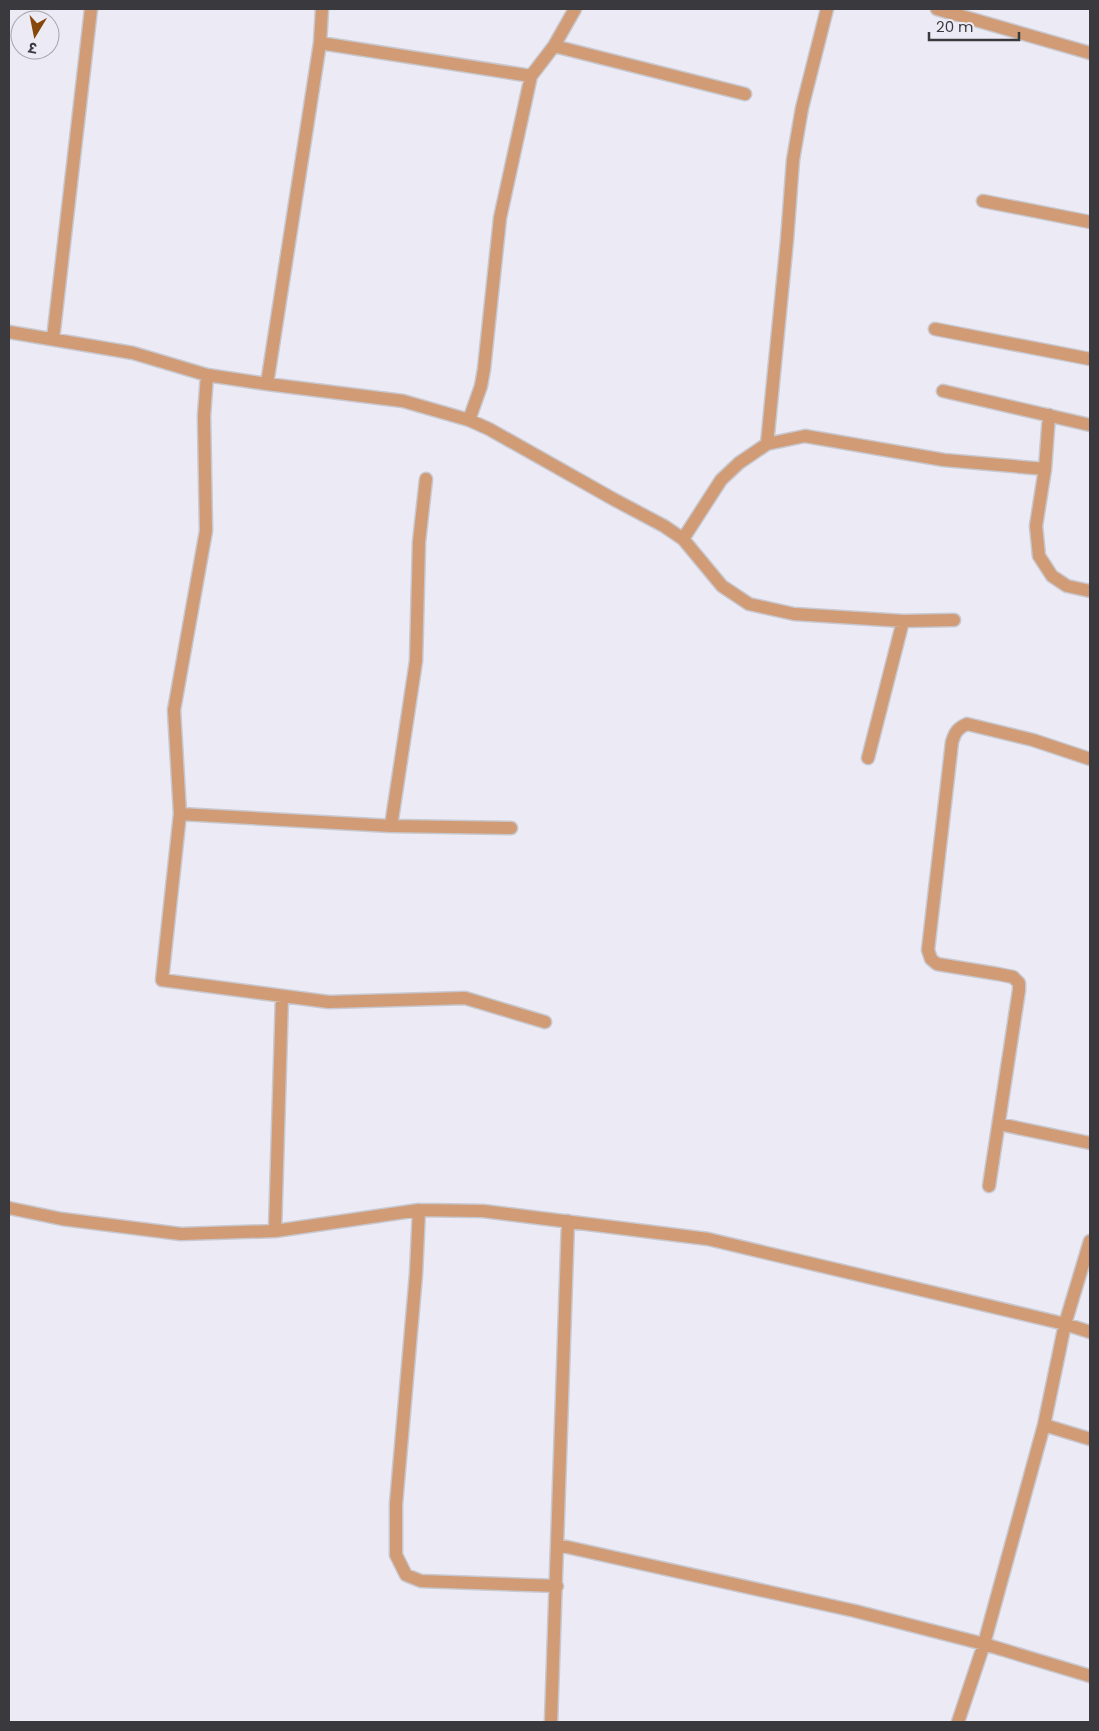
<svg xmlns="http://www.w3.org/2000/svg" width="1099" height="1731" font-family="Poppins,'Noto Sans Devanagari',sans-serif">
	<rect width="100%" height="100%" fill="#ecebf5"/>
	<g fill="none" stroke-linecap="round" stroke-linejoin="round">
		<defs>
			<path id="street" d="M322 9 320 43 531 76 554 46 575 9
				M937 9 1090 53
				M554 46 745 94
				M983 201 1090 222
				M935 329 1090 359
				M9 332 133 353 207 375 267 384 320 43
				M53 339 91 9
				M207 375 204 416 206 531 174 710 180 814 162 980 329 1002 465 998 545 1022
				M267 384 403 401 469 420 489 429 615 500 664 526 683 539 722 586 749 604 794 614 903 621 954 620
				M943 391 1090 425
				M1049 415 1045 469 1036 526 1039 556 1052 576 1067 586 1090 591
				M469 420 481 386 484 369 500 218 531 76
				M767 444 787 240 793 160 802 108 827 9
				M683 539 721 480 739 463 767 444 805 436 944 460 1045 469
				M868 758 903 621
				M180 814 391 826 511 828
				M391 826 416 661 419 542 426 479
				M999 1124 1090 1143
				M989 1186 1019 990V983L1013 977 998 974 937 964 931 959 928 950 952 742C955 732 958 728 967 724L1033 740 1090 759
				M9 1208 62 1219 181 1234 275 1231 419 1210 483 1211 708 1239 1065 1324 1090 1332
				M419 1210 416 1274 396 1504V1555L406 1575 421 1581 557 1586
				M275 1231 282 996
				M1044 1425 1090 1439
				M558 1545 855 1611 984 1644 1090 1676
				M551 1722 568 1221
				M958 1722 984 1644 1044 1425 1065 1324 1090 1241"/>
		</defs>
		<use href="#street" stroke="#c8c8d0" stroke-width="15"/>
		<use href="#street" stroke="#d09b75" stroke-width="12"/>
	</g>
	<rect width="1099" height="1731" fill="none" stroke="#3a3a3e" stroke-width="20"/>
	<g transform="translate(35 35) rotate(190)"><circle r="24" fill="#ecebf5" stroke="#a5a4ac"/>
	<path d="M0-4L9 19L0 12L-9 19Z" fill="#86470c"/>
	<text y="-8" font-size="14" font-weight="bold" text-anchor="middle" fill="#3a3a3e">उ</text>
	</g>
	<path d="M929 32v8h90v-8" fill="none" stroke="#3a3a3e" stroke-width="2.5"/>
	<text x="936" y="32" font-size="15" fill="#3a3a3e" stroke="#ecebf5" stroke-width="4" paint-order="stroke">20 m</text>
</svg>
